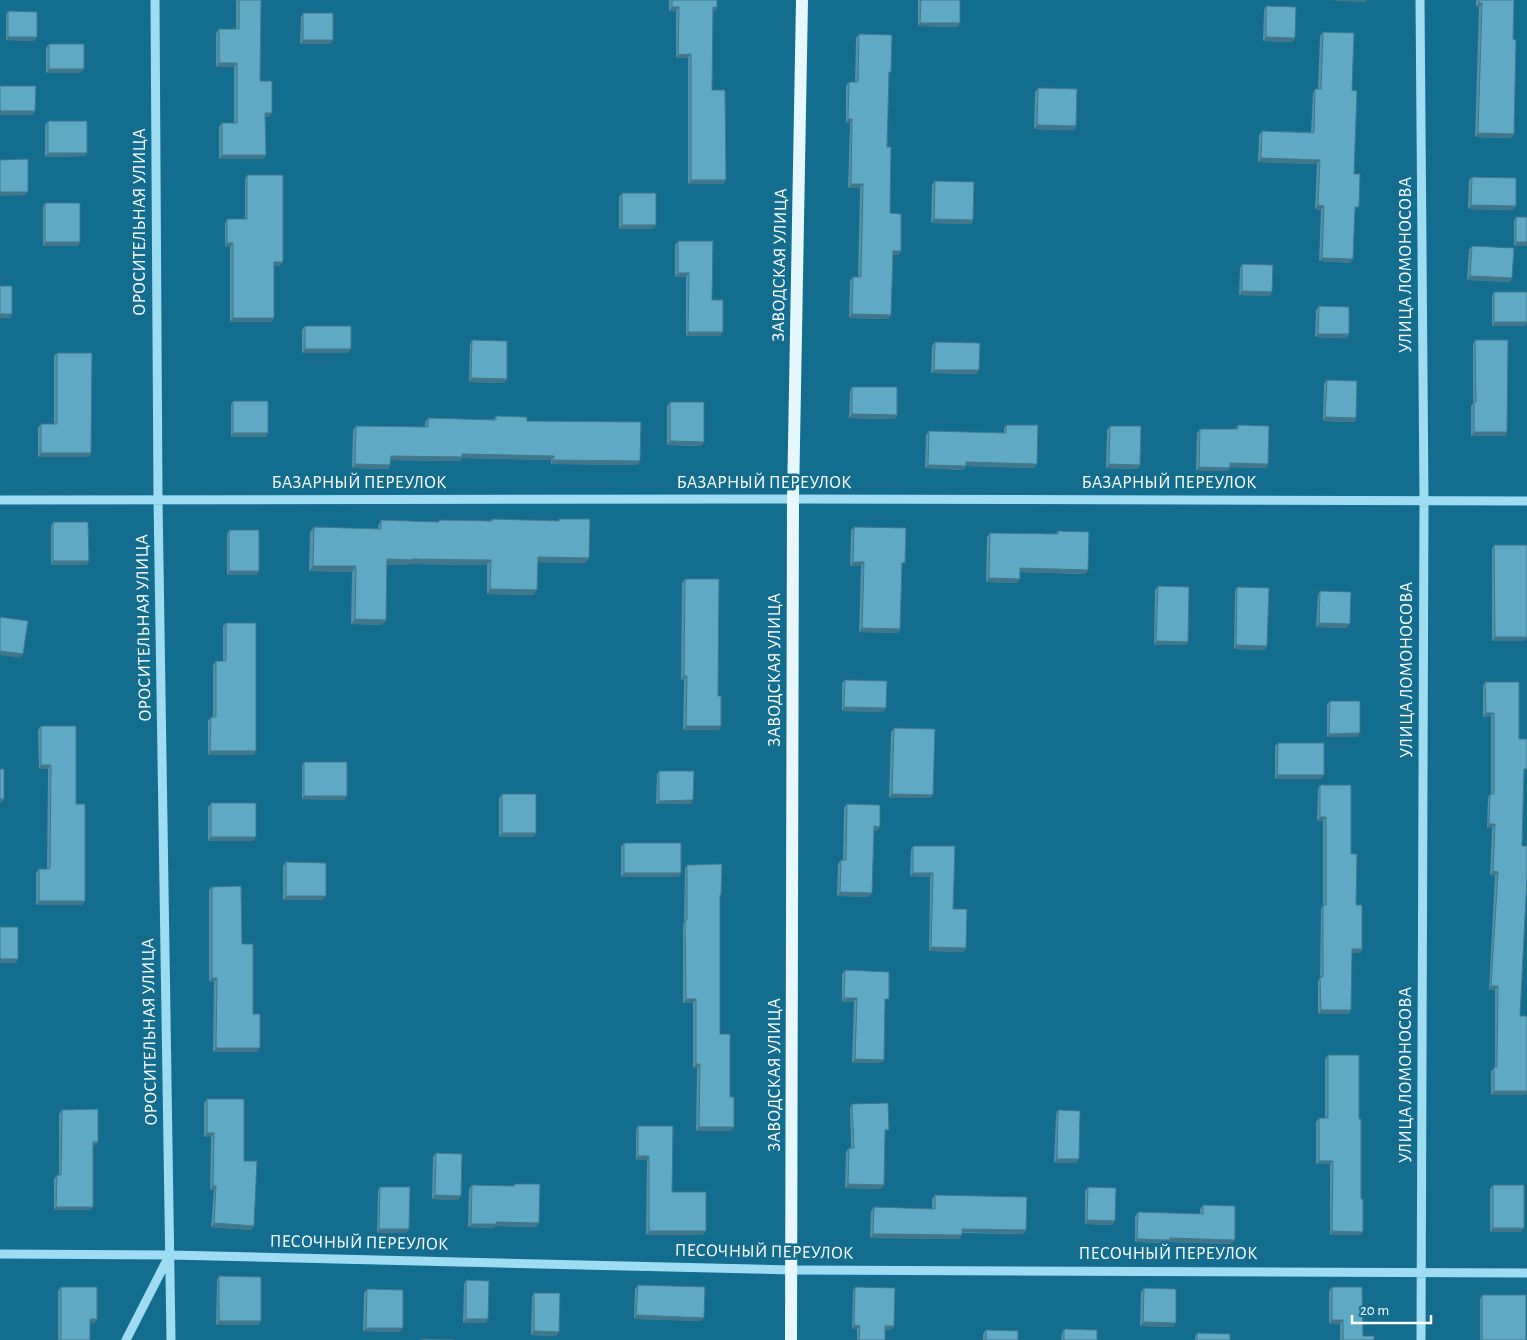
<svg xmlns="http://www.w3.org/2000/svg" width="1527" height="1340" font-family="'Alegreya Sans',sans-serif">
	<rect width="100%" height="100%" fill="#126d8f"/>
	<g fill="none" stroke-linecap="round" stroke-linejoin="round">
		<path stroke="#9ddcf1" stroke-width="9" d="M155 0 158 499 171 1340
			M1420 0 1424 500 1421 1340
			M0 500 793 499 1527 501
			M0 1254 170 1255 792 1270 1527 1273
			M126 1340 169 1256"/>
		<path stroke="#e7f7ff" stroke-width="12" d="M791 1340 793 499 802 0"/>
	</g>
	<path fill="#5192a9" d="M236 0H261L260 81 269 117H265L266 155 263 159H219V127L222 123H234V67H216V33L219 29H236Z
		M669 0H717V7L715 11H713L712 90 723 184H688V58H676V11H669Z
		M918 0H960V23L957 27 918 26Z
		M1476 0H1514L1513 39 1511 138 1475 137 1479 7H1476Z
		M1266 6 1295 38 1292 42 1263 41 1264 10Z
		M8 11 34 41 6 40V15Z
		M303 13 331 44H300L301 17Z
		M1323 32 1352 90 1356 210H1355L1350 263 1319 261 1321 210 1315 209 1317 164 1258 162 1259 135 1262 131 1311 132 1313 93 1315 89H1318L1320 36Z
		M859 34 889 75 887 147 890 213 901 251 898 255H893L891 315 888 319 849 318 850 281 853 277H858L860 188H848L850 123H846V86L849 82H855L856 38Z
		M49 44 81 73H46V48Z
		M1038 88 1076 126 1074 130 1034 129 1035 92Z
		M48 121 87 153 84 156 45 157V125Z
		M247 175 280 266H274V318L271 322H230V247H225V223L227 219H245V179Z
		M1472 177 1516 206 1513 210 1468 209 1469 180Z
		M935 181 973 220 971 224 931 223 932 185Z
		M622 193 653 229H619V197Z
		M45 203 78 246H43V207Z
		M1516 217H1527V246H1514V221Z
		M678 241 712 300 723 332 720 336H686V277H675V245Z
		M1472 246 1512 278 1509 282 1467 280 1469 250Z
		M1242 264 1270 296 1239 295 1240 268Z
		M1494 292 1525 326H1492V296Z
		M1319 306 1349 334 1346 338 1315 337 1316 310Z
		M305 326 348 353H302V330Z
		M472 340 507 379 504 383 469 382 470 344Z
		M1475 340 1507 432 1505 436H1471V406L1473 403V344Z
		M935 342 979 370 976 374 931 373 932 346Z
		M57 353 89 457H38V428L41 424H54V356Z
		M1327 380 1356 418 1354 422 1323 421 1324 384Z
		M852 387 897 415 894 419 849 418 850 390Z
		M233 401 266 437H231V405Z
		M670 402 704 442 701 446 667 445V406Z
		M496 416 527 421 638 465 551 464V460L462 458 460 461 390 460V465L388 469 352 468 353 430 356 426 425 427V422L428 418 493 420Z
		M1006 425 1037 464 1034 468 966 466 963 470 925 468 926 435 929 431 1004 433V429Z
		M1238 425 1268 464 1265 468 1230 467 1227 471H1196L1197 433 1200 429H1235Z
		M1110 426 1140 465 1137 469 1106 468 1107 430Z
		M492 519 558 521 559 519 586 563 538 562 533 595 487 594V565L409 564 408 565H387L382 625 351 624 352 572 309 571 310 532 314 527 378 529V526L381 520 438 522 439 520 490 521Z
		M53 522 89 561 86 565H51V526Z
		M854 527 902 567 900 629 898 633 859 632 861 566H850L851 530Z
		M229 530 257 575H227V534Z
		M1058 531 1088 570 1085 574 1020 572 1017 583 986 582 987 537 990 533 1055 534Z
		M1494 545 1525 641H1492V549Z
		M685 579 718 696 721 726 718 730H683L684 680H681L682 583Z
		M1158 586 1185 645H1154L1155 590Z
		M1237 587 1267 646 1265 650 1234 649 1235 591Z
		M1320 591 1347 628 1316 627 1318 595Z
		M226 623 256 751 253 755H208V721L211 717H213V665L216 661H223V626Z
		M845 680 883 712 842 711V683Z
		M1485 682 1519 739 1524 773 1522 846 1520 1016 1527 1095H1491V1071L1495 1067V990H1489L1495 876 1490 875 1492 828H1487L1488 798 1490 794H1491V716L1483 717V686Z
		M1330 701 1358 737H1327V705Z
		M41 726 76 804 85 901 82 905H36V873L39 869H47L48 769H39L38 730Z
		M894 728 930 798H889L891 732Z
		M1278 743 1321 779H1275V746Z
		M304 762 347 796 344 800 302 799V766Z
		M659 771 691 804H656L657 774Z
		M1320 785 1351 854 1356 905 1362 949 1360 953H1352L1349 1014H1318V981L1320 978 1321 909 1323 905V821H1317L1318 789Z
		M502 794 536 833 533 837H499V798Z
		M211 803 256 837 253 841H208V807Z
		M847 804 877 831 874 830 872 893 869 897 837 896 838 864 841 860H843L844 808Z
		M624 843 681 873 678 877H621V847Z
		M913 846H955L953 909 966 948 963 952 929 951 930 877 910 876 911 850Z
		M286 862 323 900H283V866Z
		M687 865 720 897V1034L730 1097 734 1127 731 1131H696L697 1068H693V1003H683V924L684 922 685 868Z
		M212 887 242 944 253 1014 257 1052H213L214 982H209V890Z
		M845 970 886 1003H885L881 1063H852L854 1002H842V974Z
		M1328 1055 1359 1119 1361 1235H1330V1164H1316V1122L1319 1118H1325V1059Z
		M207 1099 244 1161 254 1226 251 1230 211 1227 214 1190H210L211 1137H204V1103Z
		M852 1104 886 1133H885L881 1189 845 1188 846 1152 849 1148H851L850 1108Z
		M62 1110 98 1142 95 1145H93L90 1210H54V1179L57 1175H59V1114Z
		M1058 1110 1076 1163H1054L1056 1114Z
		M638 1126 672 1192 703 1235H646L647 1160H636V1130Z
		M436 1153 458 1200 432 1199 433 1157Z
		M515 1184 539 1223 536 1227 495 1226 493 1228 468 1227 469 1189 472 1185 513 1186Z
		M1493 1185 1521 1232H1490V1189Z
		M380 1187 406 1233H377L378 1190Z
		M1088 1187 1112 1225 1085 1224V1191Z
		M935 1195 1024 1234 962 1233V1235L959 1239 870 1238 871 1211 874 1207 932 1209V1199Z
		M1203 1205 1232 1244 1169 1242 1167 1243 1135 1242V1216L1138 1212 1200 1214V1209Z
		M219 1276 261 1321 258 1325H216L217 1280Z
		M466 1280 488 1319 485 1323H463L464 1284Z
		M638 1285 701 1321 634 1319 635 1289Z
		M61 1287 97 1319 94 1323H90V1340H58V1291Z
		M855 1287 894 1326 891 1330H885V1340H857V1329H852L853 1291Z
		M1332 1287 1363 1336 1374 1340H1340V1324H1329V1291Z
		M1144 1288 1173 1327 1140 1326 1141 1292Z
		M367 1289 400 1332 363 1331 364 1293Z
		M534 1293 556 1336 531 1335 532 1297Z
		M1482 1295 1526 1340H1480V1299Z
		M1064 1329 1097 1340H1061L1062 1333Z
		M986 1330 1018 1340H983V1334Z
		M1197 1333 1230 1340H1195V1337Z"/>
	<path fill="#42778a" d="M1335 0H1367L1365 2 1334 1Z
		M1479 3H1482L1479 7H1476Z
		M672 7H679L676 11H669Z
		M713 7H717L715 11H710Z
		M920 23H960L957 27 918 26Z
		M8 37H37L34 41 6 40Z
		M1266 37 1295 38 1292 42 1263 41Z
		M303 40H333L331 44H300Z
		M691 54 688 58H676L678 55Z
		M219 63H237L234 67H216Z
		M49 69H84L81 73H46Z
		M0 111H35L33 115H0Z
		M265 113H272L269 117H263Z
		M848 119H852L850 123H846Z
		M1037 125 1076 126 1074 130 1034 129Z
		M1478 133 1514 134 1511 138 1475 137Z
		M48 153H87L84 156 45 157Z
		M222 155H266L263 159H219Z
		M1261 158 1320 160 1317 164 1258 162Z
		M691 180H726L723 184H688Z
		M851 184H863L860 188H848Z
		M0 192H28L25 195 0 196Z
		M1318 205 1324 206 1321 210 1315 209Z
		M1471 205 1516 206 1513 210 1468 209Z
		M934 219 973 220 971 224 931 223Z
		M622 225H656L653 229H619Z
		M45 242H80L78 246H43Z
		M1516 242H1527V246H1514Z
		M227 243H233L230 247H225Z
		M893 251H901L898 255H890Z
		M1322 258 1353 259 1350 263 1319 261Z
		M274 262H283L280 266H271Z
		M678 273H689L686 277H675Z
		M1470 276 1512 278 1509 282 1467 280Z
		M1242 291 1272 292 1270 296 1239 295Z
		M0 314H12L10 318H0Z
		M852 314 891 315 888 319 849 318Z
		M233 318H274L271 322H230Z
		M1494 322H1527V323L1525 326H1492Z
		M688 332H723L720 336H686Z
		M1318 334H1349L1346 338 1315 337Z
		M305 349H351L348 353H302Z
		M934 370H979L976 374 931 373Z
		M471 378 507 379 504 383 469 382Z
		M852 414 897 415 894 419 849 418Z
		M1325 417 1356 418 1354 422 1323 421Z
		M1474 432H1507L1505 436H1471Z
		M233 433H268L266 437H231Z
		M670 441 704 442 701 446 667 445Z
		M41 453H91L89 457H38Z
		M462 454 554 456 551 460 462 458 460 461 388 460 391 456Z
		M553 460 640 461 638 465 551 464Z
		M966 462 1037 464 1034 468 966 466 963 470 925 468 928 465Z
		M1230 463 1268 464 1265 468 1228 467Z
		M355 464 390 465 388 469 352 468Z
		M1109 464 1140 465 1137 469 1106 468Z
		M1199 467 1230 468 1227 471H1196Z
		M538 557 589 558 586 563 534 562Z
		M387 559H412L491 560 487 565 409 564 408 565H384Z
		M53 561H89L86 565H51Z
		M853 562H864L861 566H850Z
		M313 566H356L352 572 309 571Z
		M1020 568 1088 570 1085 574 1017 572Z
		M229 571H259L257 575H227Z
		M989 578 1020 579 1017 583 986 582Z
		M490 589 537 590 533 595 487 594Z
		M355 619 386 620 382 625 351 624Z
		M1319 623 1350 624 1347 628 1316 627Z
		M862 628 900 629 898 633 859 632Z
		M1495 637H1527V638L1525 641H1492Z
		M1156 641 1188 642 1185 645H1154Z
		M1236 645 1267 646 1265 650 1234 649Z
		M0 651 23 654 20 658 0 655Z
		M684 676H687L684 680H681Z
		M844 707 886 708 883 712 842 711Z
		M1486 713H1494L1491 716 1483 717Z
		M686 726H721L718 730H683Z
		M1360 733 1358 737H1327L1329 734Z
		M210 751H256L253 755H208Z
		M41 765H51L48 769H39Z
		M1277 775H1324L1321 779H1275Z
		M892 794 933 795 930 798H889Z
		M304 796H347L344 800 302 799Z
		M0 799H4L1 803H0Z
		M693 800 691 804H656L659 801Z
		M1320 817H1326L1323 821H1317Z
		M1489 824H1495L1492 828H1487Z
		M874 826 880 827 877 831 871 830Z
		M502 833H536L533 837H499Z
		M211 837H256L253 841H208Z
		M1493 871 1498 872 1495 876 1490 875Z
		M624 873H681L678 877H621Z
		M913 873H933L930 877 910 876Z
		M840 892 872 893 869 897 837 896Z
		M286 896H326L323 900H283Z
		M39 901H85L82 905H36Z
		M931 947 966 948 963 952 929 951Z
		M1352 949H1362L1360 953H1349Z
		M0 959H18L16 963H0Z
		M212 978H217L214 982H209Z
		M1491 986H1498L1495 990H1489Z
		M844 998H857L854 1002H842Z
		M686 999H696L693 1003H683Z
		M1321 1010H1351L1349 1014H1318Z
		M216 1048H260L257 1052H213Z
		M855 1059 884 1060 881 1063H852Z
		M696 1064H700L697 1068H693Z
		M1494 1091H1527V1095H1491Z
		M699 1127H734L731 1131H696Z
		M207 1133H214L211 1137H204Z
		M93 1142H98L95 1145H90Z
		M638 1156H649L647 1160H636Z
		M1057 1159H1079L1076 1163H1054Z
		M1319 1161H1333L1330 1164H1316Z
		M848 1184 884 1185 881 1189 845 1188Z
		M213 1186H216L214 1190H210Z
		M435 1195 461 1196 458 1200 432 1199Z
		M56 1207H93L90 1210H54Z
		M1087 1220 1115 1221 1112 1225 1085 1224Z
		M496 1222 539 1223 536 1227 495 1226 493 1228 468 1227 471 1224Z
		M214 1223 254 1226 251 1230 211 1227Z
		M1493 1228H1524L1521 1232H1490Z
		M379 1229H409L406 1233H377Z
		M962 1229 1026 1230 1024 1234 959 1232Z
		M649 1231H706L703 1235H646Z
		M1332 1231 1363 1232 1361 1235H1330Z
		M873 1234 962 1235 959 1239 870 1238Z
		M1170 1238 1235 1240 1232 1244 1169 1242 1167 1243 1135 1242 1137 1239Z
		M636 1315 704 1318 701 1321 634 1319Z
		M90 1319H97L94 1323H88Z
		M466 1319H488L485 1323H463Z
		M1332 1320H1343L1340 1324H1329Z
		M219 1321H261L258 1325H216Z
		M1143 1322 1176 1323 1173 1327 1140 1326Z
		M854 1325 860 1326 857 1329H852Z
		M885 1326H894L891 1330H882Z
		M366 1328H403L400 1332 363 1331Z
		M534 1331 559 1332 556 1336 531 1335Z"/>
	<path fill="#5eaac5" stroke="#42778a" d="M239 0H261L260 81H272V113H265L266 155H222V123H237V63H219V29H239Z
		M672 0H717V7H713L712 90H725L726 180H691V54L678 55 679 7H672Z
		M921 0H960V23H920Z
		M1479 0H1514L1513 39 1516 40 1514 134 1478 133 1482 3H1479Z
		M1266 6 1296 7 1295 38 1266 37Z
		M8 11 37 12V37H8Z
		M303 13H333V40H303Z
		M1323 32 1354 33 1352 90 1357 91 1354 174H1360L1359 207H1355L1353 259 1322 258 1324 206 1318 205 1320 160 1261 158 1262 131 1314 133 1315 89H1321Z
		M859 34 892 35 891 72H889L887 147H891L890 213 901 214V251H893L891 315 852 314 853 277H861L863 184H851L852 119H848L849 82H858Z
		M49 44H84V69H49Z
		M0 86H36L35 111H0Z
		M1038 88 1077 89 1076 126 1037 125Z
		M48 121H87V153H48Z
		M28 159V192H0V160Z
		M247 175H283V262H274V318H233V243H227V219H247Z
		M1472 177 1516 178V206L1471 205Z
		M935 181 974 182 973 220 934 219Z
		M622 193H656V225H622Z
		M45 203H80V242H45Z
		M1516 217H1527V242H1516Z
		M678 241H713L712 300H723V332H688L689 273H678Z
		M1472 246 1514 248 1512 278 1470 276Z
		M1242 264 1273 265 1272 292 1242 291Z
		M0 286H12V314H0Z
		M1494 292H1527V322H1494Z
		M1319 306 1349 307V334H1318Z
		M305 326H351V349H305Z
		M472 340 507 341V379L471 378Z
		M1475 340H1508L1507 432H1474V402H1476Z
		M935 342 980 343 979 370H934Z
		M57 353H92L91 453H41V424H57Z
		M1327 380 1357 381 1356 418 1325 417Z
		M852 387H897V415L852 414Z
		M233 401H268V433H233Z
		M670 402H704V442L670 441Z
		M496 416 527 417V421L641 422 640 461 553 460 554 456 462 454V457L391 456 390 465 355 464 356 426 428 427V418L496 420Z
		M1006 425H1038L1037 464 966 462V466L928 465 929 431 1006 433Z
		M1238 425 1269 426 1268 464 1230 463V468L1199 467 1200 429H1238Z
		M1110 426H1141L1140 465 1109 464Z
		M492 519 559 521V519H590L589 558 538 557 537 590 490 589 491 560 412 559V560L387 559 386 620 355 619 356 566H313L314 527 381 529V520L439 522V520L492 521Z
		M53 522H88L89 561H53Z
		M854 527 906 528 905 563H902L900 629 862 628 864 562H853Z
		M229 530H259V571H229Z
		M1058 531 1089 532 1088 570 1020 568V579L989 578 990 533 1058 534Z
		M1494 545H1527V637H1495Z
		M685 579H719L718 696H721V726H686L687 676H684Z
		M1158 586 1189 587 1188 642 1156 641Z
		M1237 587 1269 588 1267 646 1236 645Z
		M1320 591 1351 592 1350 624 1319 623Z
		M0 617 28 621 23 654 0 651Z
		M226 623H256V751H210L211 717H216V661H226Z
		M845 680 887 681 886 708 844 707Z
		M1485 682H1519V739H1527V769H1524L1522 846H1527V877L1520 1016H1527V1091H1494V1067H1497L1498 986H1491L1498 872 1493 871 1495 824H1489L1490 794H1494V713H1486Z
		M1330 701H1360V733L1329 734Z
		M41 726H76V804H85V901H39V869H50L51 765H41Z
		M894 728 935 729 933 795 892 794Z
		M1278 743H1324V775H1277Z
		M304 762H347V796H304Z
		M0 769H4V799H0Z
		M659 771H694L693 800 659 801Z
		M1320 785H1351V854H1357L1356 905H1362V949H1352L1351 1010H1321L1320 977H1323V905H1326V817H1320Z
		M502 794H536V833H502Z
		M211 803H256V837H211Z
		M847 804 880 805V827L874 826 872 893 840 892 841 860H846Z
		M624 843H681V873H624Z
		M913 846H955L953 909H967L966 948 931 947 933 873H913Z
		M286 862 326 863V896H286Z
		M722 864 721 895H720V1034H730V1097H734V1127H699L700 1064H696V999H686L685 920H687V865Z
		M241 886 242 944H253V1014H260V1048H216L217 978H212V887Z
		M0 927H18V959H0Z
		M845 970 889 972V999H885L884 1060 855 1059 857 998H844Z
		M1328 1055H1359V1119H1361V1199H1363V1232L1332 1231 1333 1161H1319V1118H1328Z
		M207 1099H244V1161H257L254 1226 214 1223 216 1186H213L214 1133H207Z
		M888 1103 889 1130H885L884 1185 848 1184 849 1148H854L852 1104Z
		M98 1109V1142H93V1207H56L57 1175H61L62 1110Z
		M1058 1110 1080 1111 1079 1159H1057Z
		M638 1126H673L672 1192H706V1231H649V1156H638Z
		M436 1153 462 1154 461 1196 435 1195Z
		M515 1184H540L539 1223 496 1222V1224H471L472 1185 514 1186Z
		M1493 1185H1524V1228H1493Z
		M380 1187H410L409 1229H379Z
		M1088 1187 1116 1188 1115 1221 1087 1220Z
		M935 1195 1027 1197 1026 1230 962 1229V1235L873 1234 874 1207 935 1209Z
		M1203 1205 1235 1206V1240L1170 1238V1240L1137 1239 1138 1212 1203 1214Z
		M219 1276 261 1277V1321H219Z
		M466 1280 489 1281 488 1319H466Z
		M638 1285 705 1287 704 1318 636 1315Z
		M61 1287H97V1319H90V1340H61Z
		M855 1287 895 1288 894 1326H885V1340H859L860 1326 854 1325Z
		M1332 1287H1362L1363 1336H1374V1340H1343V1320H1332Z
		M1144 1288 1176 1289V1323L1143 1322Z
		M367 1289 403 1290V1328H366Z
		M534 1293H560L559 1332 534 1331Z
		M1482 1295H1526V1340H1482Z
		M1064 1329 1097 1330V1340H1064Z
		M986 1330 1018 1331V1340H986Z
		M1197 1333 1230 1334V1340H1197Z
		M421 1339 454 1340H421Z"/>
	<g text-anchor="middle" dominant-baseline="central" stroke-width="5" stroke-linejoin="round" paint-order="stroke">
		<g font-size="18" fill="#fff" stroke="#126d8f">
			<text transform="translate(140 222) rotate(-90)">ОРОСИТЕЛЬНАЯ УЛИЦА</text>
			<text transform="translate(780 265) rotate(-89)">ЗАВОДСКАЯ УЛИЦА</text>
			<text transform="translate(1406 265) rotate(-90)">УЛИЦА ЛОМОНОСОВА</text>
			<text x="359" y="483">БАЗАРНЫЙ ПЕРЕУЛОК</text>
			<text x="764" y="483">БАЗАРНЫЙ ПЕРЕУЛОК</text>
			<text x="1169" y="483">БАЗАРНЫЙ ПЕРЕУЛОК</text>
			<text transform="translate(144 628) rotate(-91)">ОРОСИТЕЛЬНАЯ УЛИЦА</text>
			<text transform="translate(775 670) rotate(-90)">ЗАВОДСКАЯ УЛИЦА</text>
			<text transform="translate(1407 670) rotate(-90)">УЛИЦА ЛОМОНОСОВА</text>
			<text transform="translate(150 1032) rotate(-91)">ОРОСИТЕЛЬНАЯ УЛИЦА</text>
			<text transform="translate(775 1075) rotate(-90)">ЗАВОДСКАЯ УЛИЦА</text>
			<text transform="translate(1406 1075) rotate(-90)">УЛИЦА ЛОМОНОСОВА</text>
			<text transform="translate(359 1243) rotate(1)">ПЕСОЧНЫЙ ПЕРЕУЛОК</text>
			<text transform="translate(764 1252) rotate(1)">ПЕСОЧНЫЙ ПЕРЕУЛОК</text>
			<text x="1168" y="1254">ПЕСОЧНЫЙ ПЕРЕУЛОК</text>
		</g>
	</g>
	<path d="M1352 1315v8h79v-8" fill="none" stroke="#ffffff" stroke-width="2.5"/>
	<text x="1360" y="1315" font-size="15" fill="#ffffff" stroke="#126d8f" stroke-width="4" paint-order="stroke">20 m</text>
</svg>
